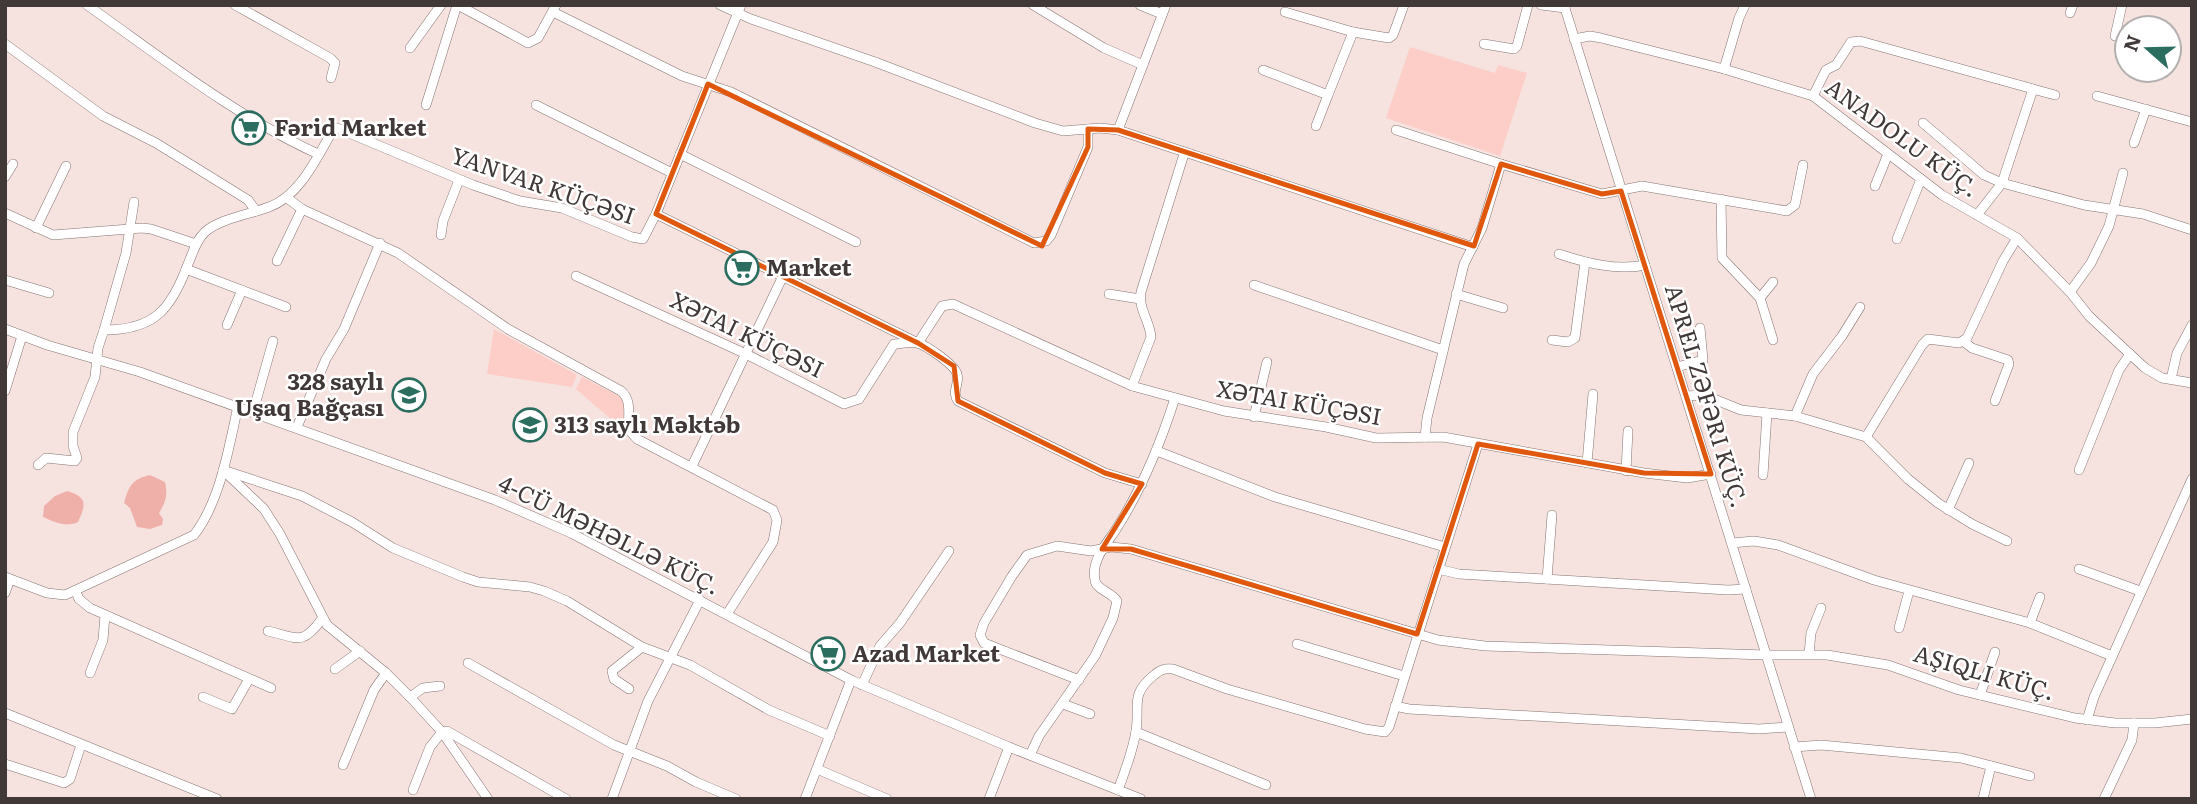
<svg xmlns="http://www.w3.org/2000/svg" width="2197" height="804" font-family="Literata,serif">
  <rect width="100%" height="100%" fill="#f6e3e0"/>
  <!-- green -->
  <g fill="#fdcdc7">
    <path d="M1410 47 1495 73 1498 65 1527 73 1500 156 1386 118Z"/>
    <path d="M494 329 577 375 572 387 487 374Z"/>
    <path d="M582 377 623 398 624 427 619 426 576 389Z"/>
  </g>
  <!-- water -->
  <g fill="#efb0a9">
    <path d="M150 475 165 482C168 495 166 502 159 513L163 519 162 525 150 529 137 527 130 508 124 503C129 486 132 479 150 475Z"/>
    <path d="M67 491C88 497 86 505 78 522 65 528 55 522 43 517L44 506 55 496Z"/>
  </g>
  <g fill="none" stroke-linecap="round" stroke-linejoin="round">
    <defs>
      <g id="minor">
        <path d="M87 5C162 58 235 116 318 154"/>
        <path d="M235 5 330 58 335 63 331 78"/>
        <path d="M458 5 528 43 538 38 556 5"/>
        <path d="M720 5 751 19 875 62 1035 123 1063 131 1100 128 1118 130 1473 247"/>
        <path d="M1033 5 1104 48 1143 65"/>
        <path d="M1140 5 1162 14"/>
        <path d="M1541 5 1565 8"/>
        <path d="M1564 5 1811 799"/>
        <path d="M553 12 682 76 731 92 1034 243 1046 241 1051 235 1088 147V129"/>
        <path d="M1285 12 1353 32 1389 38 1393 35 1404 5"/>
        <path d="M2070 13 2073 5"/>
        <path d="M2115 36 2122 5"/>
        <path d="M1574 39 1590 36 1601 38 1724 69 1813 96 1942 195 2017 238 2070 292 2089 316 2145 368 2162 378 2192 383"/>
        <path d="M5 44 103 116 156 143 248 200 256 211"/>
        <path d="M1484 44 1514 49 1517 46 1528 5"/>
        <path d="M410 48 441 5"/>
        <path d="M1724 69 1739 18 1745 5"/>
        <path d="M1263 70 1328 95 1353 32"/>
        <path d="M2033 89 2055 95"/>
        <path d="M1813 96 1826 70 1836 65 1851 42 1860 41 2033 89 2002 183 1977 215"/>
        <path d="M2097 96 2192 122"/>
        <path d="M426 105 457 5"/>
        <path d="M536 105 672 173"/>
        <path d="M1923 123 1984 175 2002 183 2084 205 2143 214 2192 230"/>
        <path d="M1316 126 1328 95"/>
        <path d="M1118 130 1166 5"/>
        <path d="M1396 130 1501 164"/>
        <path d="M2134 143 2146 109"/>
        <path d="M680 154 856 242"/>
        <path d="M5 177 13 164"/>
        <path d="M1875 186 1888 154"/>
        <path d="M287 198 302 209 398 253 508 329 621 391C633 401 627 417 629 430L637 439 773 510 777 520 773 542 727 614"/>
        <path d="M1721 199 1722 258 1760 298 1773 340"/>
        <path d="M5 213 53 235 142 228 151 229 196 244"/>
        <path d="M656 214 918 343 942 306 953 304 1132 386 1224 411 1326 427 1376 438 1443 437 1644 473 1687 478 1711 474"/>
        <path d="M36 228 66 166"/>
        <path d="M441 235 443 221 459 180"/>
        <path d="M1897 239 1921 179"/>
        <path d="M1559 254C1586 263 1617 271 1645 265"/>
        <path d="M277 261 302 209"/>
        <path d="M186 269 286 307"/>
        <path d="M576 276 746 354 844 404 859 399 894 344C901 344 910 341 917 343 926 345 955 365 957 374 960 384 951 391 958 401L1105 473 1142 484"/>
        <path d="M5 280 49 293"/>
        <path d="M1254 285 1443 350"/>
        <path d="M2070 292 2091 263 2109 226 2123 173"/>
        <path d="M1109 294 1140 299"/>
        <path d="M1456 294 1503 308"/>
        <path d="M1760 298 1773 282"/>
        <path d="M227 325 242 290"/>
        <path d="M5 329 47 345 140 372 495 500 571 533 851 680 1009 747 1141 799"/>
        <path d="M104 330 126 253 134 202"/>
        <path d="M1552 340 1568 342 1575 338 1585 262"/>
        <path d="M1963 341 1972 348 2008 360 2009 364 1995 401"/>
        <path d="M1677 367 1703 360 1700 328"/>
        <path d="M2171 379 2177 353 2192 325"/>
        <path d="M1132 386 1151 337C1150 321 1138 309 1141 292L1184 154"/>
        <path d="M5 391 22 336"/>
        <path d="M1686 396 1704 395 1741 410 1795 416 1866 437 1908 479 1938 503 1972 524 2007 541"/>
        <path d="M253 412 273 341"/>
        <path d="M1795 416 1813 374 1842 336 1860 307"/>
        <path d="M1254 417 1267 362"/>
        <path d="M297 427 326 359 344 329 380 243"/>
        <path d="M1425 437 1427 418 1464 264 1482 228 1501 164 1602 194 1642 186 1787 211 1795 205 1803 165"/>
        <path d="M1866 437 1922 345 1928 339 1959 343 1967 338 2003 261 2017 238"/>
        <path d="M1157 451 1275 497 1445 547"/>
        <path d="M1587 463 1593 394"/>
        <path d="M38 465 46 458 75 461 77 458 73 446V432L95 377 98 348 104 330C154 330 171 310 188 264 193 253 196 240 205 232 219 219 251 214 269 207 300 196 317 157 333 130L337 128 473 185 520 201 562 208 632 237 643 239 656 214 741 5"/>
        <path d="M692 466 783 276"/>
        <path d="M223 470 302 496 352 522 393 548 463 577 478 582 530 587 544 591 567 601 642 647 690 665 769 710 830 736"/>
        <path d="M2079 470 2119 370 2130 354"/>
        <path d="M1626 471 1628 431"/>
        <path d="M225 472 264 509 280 534 327 625 386 673 410 697 442 732 488 799"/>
        <path d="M1763 475 1767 413"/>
        <path d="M1948 510 1969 463"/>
        <path d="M1732 543 1754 541 1778 545 1874 580 2030 623 2112 656"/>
        <path d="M1438 569 1459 574 1728 590 1746 589"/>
        <path d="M2079 569 2140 591"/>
        <path d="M5 577 47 593 65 595 194 535C220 502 229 447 238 406"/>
        <path d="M1547 579 1552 515"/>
        <path d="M76 592 79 599 90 608 271 688"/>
        <path d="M5 593 10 579"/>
        <path d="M2030 623 2040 597"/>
        <path d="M1899 628 1909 591"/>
        <path d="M268 631C298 638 302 646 322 619"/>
        <path d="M1297 644 1404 676"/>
        <path d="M1809 654 1811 633 1821 608"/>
        <path d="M468 663 614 745 667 766 696 782 736 799"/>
        <path d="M335 669 360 651"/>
        <path d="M90 673 103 640 105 615"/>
        <path d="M1079 680 984 643 980 635 984 623 1012 576 1027 555 1057 546 1091 551 1111 547 1131 549 1438 640 1485 646 1766 655H1827L1888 665 1959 690 2075 718 2115 723H2155L2192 719"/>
        <path d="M862 685 880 646 900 623 949 551"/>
        <path d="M629 689 614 679 612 671 642 647"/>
        <path d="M1980 695 1995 652"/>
        <path d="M203 697 232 709 249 679"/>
        <path d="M410 697 423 688 440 686"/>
        <path d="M1063 704 1090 714"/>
        <path d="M1395 706 1409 709 1759 729 1788 727"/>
        <path d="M5 713 217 799"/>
        <path d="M2087 720 2094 697 2192 479"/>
        <path d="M1136 732 1266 785"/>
        <path d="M1794 747 1821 745 1961 758 2030 776"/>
        <path d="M1030 755 1039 736 1095 656 1113 618 1117 601C1112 592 1096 590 1095 580 1091 561 1105 546 1115 531 1142 489 1160 445 1175 398"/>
        <path d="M5 764 64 783 70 779 81 745"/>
        <path d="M343 765 374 690 386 673"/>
        <path d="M817 769 887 799"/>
        <path d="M413 790 430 747 442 732 447 731 566 799"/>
        <path d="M1118 790C1125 771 1133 751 1136 731 1140 705 1130 695 1153 676 1160 670 1164 668 1173 669L1227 689 1365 729 1385 732 1389 727 1478 444"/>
        <path d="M612 799 648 701 700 600"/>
        <path d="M805 799 851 680"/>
        <path d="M989 799 1009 747"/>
        <path d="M1983 799 1991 766"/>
        <path d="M2104 799 2132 740 2134 723"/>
      </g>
    </defs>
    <!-- minor casing -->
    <use href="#minor" stroke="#857471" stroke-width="10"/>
    <!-- minor -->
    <use href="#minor" stroke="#fff" stroke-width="9"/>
  </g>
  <!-- marked area -->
  <path fill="none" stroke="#e0570e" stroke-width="5" stroke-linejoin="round" d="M708 84 1042 246 1088 147V129L1118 130 1474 246 1501 164 1602 194 1621 191 1711 474 1644 473 1478 444 1417 634 1131 549H1102L1142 484 1105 473 958 401 954 366 918 343 656 214Z"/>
  <!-- icons -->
  <defs>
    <symbol id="supermarket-ring" viewBox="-11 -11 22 22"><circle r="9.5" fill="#fff" stroke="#2b6e60" stroke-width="1.5"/><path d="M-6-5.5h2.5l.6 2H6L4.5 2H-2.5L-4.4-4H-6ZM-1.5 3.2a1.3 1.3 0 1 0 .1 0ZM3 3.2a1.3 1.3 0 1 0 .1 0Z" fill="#2b6e60"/></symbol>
    <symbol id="school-ring" viewBox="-11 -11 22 22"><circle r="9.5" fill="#fff" stroke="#2b6e60" stroke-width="1.5"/><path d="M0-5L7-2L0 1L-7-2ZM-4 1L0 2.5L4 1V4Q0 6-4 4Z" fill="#2b6e60"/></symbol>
  </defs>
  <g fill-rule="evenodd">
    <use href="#supermarket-ring" x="230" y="109" width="38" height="38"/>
    <use href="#supermarket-ring" x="723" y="249" width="38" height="38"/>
    <use href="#school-ring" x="390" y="376" width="38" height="38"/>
    <use href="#school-ring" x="511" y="406" width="38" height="38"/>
    <use href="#supermarket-ring" x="809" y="635" width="38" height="38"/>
  </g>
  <g text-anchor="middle" stroke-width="5" stroke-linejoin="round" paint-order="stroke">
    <!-- poi labels -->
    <g font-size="23" font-weight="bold" fill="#403938" stroke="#fff" text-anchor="start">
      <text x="274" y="136">Fərid Market</text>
      <text x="766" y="276">Market</text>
      <text x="384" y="390" text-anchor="end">328 saylı<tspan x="384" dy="26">Uşaq Bağçası</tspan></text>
      <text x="554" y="433">313 saylı Məktəb</text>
      <text x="852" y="662">Azad Market</text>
    </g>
    <!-- street labels -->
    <g font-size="23" fill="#403938" stroke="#fff">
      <text transform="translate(1902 138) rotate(36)" y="8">ANADOLU KÜÇ.</text>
      <text transform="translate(543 186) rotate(19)" y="8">YANVAR KÜÇƏSI</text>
      <text transform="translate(747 335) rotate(26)" y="8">XƏTAI KÜÇƏSI</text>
      <text transform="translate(1706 396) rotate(73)" y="8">APREL ZƏFƏRI KÜÇ.</text>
      <text transform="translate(1299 403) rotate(10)" y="8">XƏTAI KÜÇƏSI</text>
      <text transform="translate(609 535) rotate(26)" y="8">4-CÜ MƏHƏLLƏ KÜÇ.</text>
      <text transform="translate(1984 673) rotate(16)" y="8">AŞIQLI KÜÇ.</text>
    </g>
  </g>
  <!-- border -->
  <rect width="2197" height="804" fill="none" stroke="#403938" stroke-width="14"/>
  <!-- north arrow -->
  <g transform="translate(2148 49) rotate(290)"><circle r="33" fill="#ffffff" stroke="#b3b0af" stroke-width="2"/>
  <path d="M0-5L12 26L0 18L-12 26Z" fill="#2b6e60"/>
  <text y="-10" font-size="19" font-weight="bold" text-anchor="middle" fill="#403938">N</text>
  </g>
</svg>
